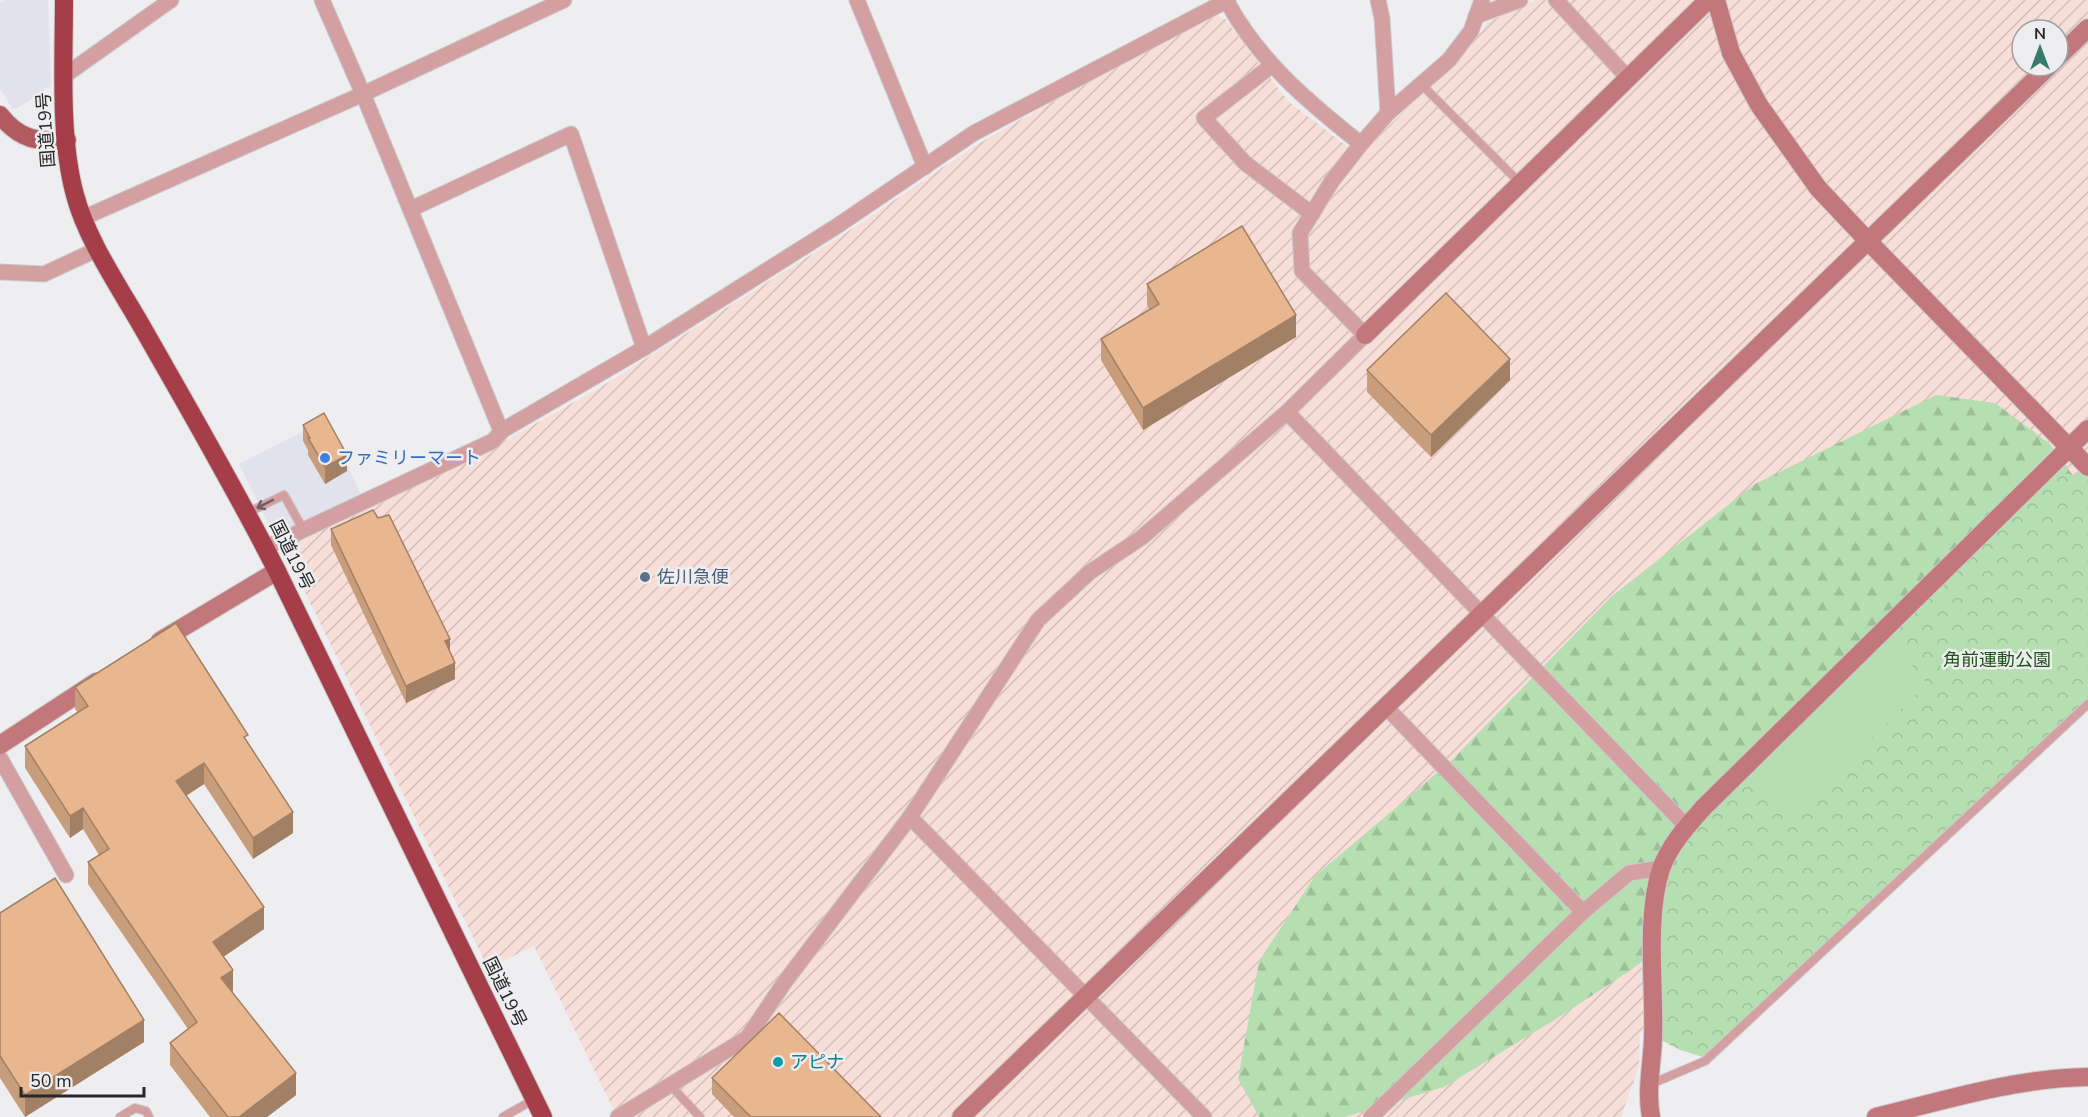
<svg xmlns="http://www.w3.org/2000/svg" width="2088" height="1117" font-family="'Nunito Sans','Noto Sans JP',sans-serif">
  <defs>
    <pattern id="industrial-furrows" width="10" height="10" patternUnits="userSpaceOnUse" patternTransform="scale(1.5)"><rect width="10" height="10" fill="#f8ded8"/><path d="M-1 1l2-2M0 10L10 0M9 11l2-2" fill="none" stroke="#d5beb9"/></pattern>
    <pattern id="forest-firs" width="22" height="20" patternUnits="userSpaceOnUse" patternTransform="scale(1.5)"><rect width="22" height="20" fill="#b6dfb1"/><path d="M5 1l3.5 6h-7zM16 11l3.5 6h-7z" fill="#9cbf98"/></pattern>
    <pattern id="park-crowns" width="20" height="18" patternUnits="userSpaceOnUse" patternTransform="scale(1.5)"><rect width="20" height="18" fill="#b6dfb1"/><path d="M2 6a3 3 0 1 1 6 0M12 15a3 3 0 1 1 6 0" fill="none" stroke="#9cbf98"/></pattern>
  </defs>
  <rect width="100%" height="100%" fill="#eeeef1"/>
  <!-- built -->
  <g fill="#e1e2ec">
    <path d="M5 0H48L51 86 16 109 12 108 0 89V3Z"/>
    <path d="M326 420 361 495 283 535H274L239 464Z"/>
  </g>
  <!-- industrial -->
  <path fill="url(#industrial-furrows)" fill-rule="evenodd" d="M1535 0H1693L1695 26 1721 0H2088V699L1703 1057 1640 1032 1639 1067 1621 1117H617L534 946 488 968 285 551 290 544 493 447 599 388 847 232 973 147 1065 94 1216 16 1225 19 1288 101 1361 157 1382 132 1448 71 1477 37 1486 23ZM2022 30H2058V66H2022Z"/>
  <!-- forest -->
  <path fill="url(#forest-firs)" d="M1936 395 1995 403 2050 444 2074 477 1780 854 1631 970 1553 1021 1444 1087 1345 1117H1259L1238 1079 1259 961 1315 876 1451 761 1612 596 1755 484Z"/>
  <!-- park -->
  <path fill="url(#park-crowns)" d="M2088 464V699L1703 1057 1680 1050 1661 1040V966L1663 903 1669 880 1687 840 1748 777 2056 474H2070L2074 477Z"/>
  <!-- garden -->
  <path fill="#b6dfb1" d="M1890 639 1927 684 1788 817 1748 777Z"/>
  <g fill="none" stroke-linecap="round" stroke-linejoin="round">
    <defs>
      <g id="lane">
        <path d="M1421 84 1520 183"/>
        <path d="M247 513 284 495 304 531"/>
        <path d="M1651 1084 1705 1061 2088 704"/>
        <path d="M670 1085 700 1117"/>
        <path d="M120 1117 135 1108 146 1111 149 1117"/>
        <path d="M503 1117 533 1100"/>
      </g>
      <g id="street">
        <path d="M322 0 363 94 501 431"/>
        <path d="M857 0 925 167"/>
        <path d="M1226 0C1259 61 1307 101 1361 144"/>
        <path d="M1378 0 1382 18 1388 113"/>
        <path d="M1556 0 1628 78"/>
        <path d="M1476 16 1520 0"/>
        <path d="M1271 66 1204 118 1245 163 1312 214"/>
        <path d="M64 76 171 0"/>
        <path d="M411 209 571 134 644 348"/>
        <path d="M83 218 363 94 564 0"/>
        <path d="M0 272 44 274 98 249"/>
        <path d="M1287 412 1687 827"/>
        <path d="M265 548 493 441 503 430 644 348 837 226 974 133 1228 0"/>
        <path d="M1386 707 1583 912"/>
        <path d="M0 758 66 875"/>
        <path d="M910 817 1204 1117"/>
        <path d="M618 1117 747 1038 784 983 910 817 1038 620 1090 572 1141 538 1287 412 1365 335 1302 271 1300 233 1332 181 1361 144 1388 113 1449 60 1471 31 1482 0"/>
        <path d="M1371 1117 1583 912 1629 873 1662 868"/>
      </g>
      <g id="secondary">
        <path d="M1716 0 1731 53 1759 105 1818 188 1868 241 2088 467"/>
        <path d="M2058 57 2088 28"/>
        <path d="M1365 335 1708 0"/>
        <path d="M160 641 277 571"/>
        <path d="M0 745 96 682"/>
        <path d="M961 1117 2049 66"/>
        <path d="M1651 1117C1646 1092 1652 1064 1653 1039 1655 987 1645 918 1661 869 1669 846 1687 826 1703 808L2088 429"/>
        <path d="M1876 1117C1946 1100 2016 1078 2088 1077"/>
      </g>
      <path id="primary" d="M0 115C20 140 37 142 67 140"/>
      <path id="highway" d="M64 0C64 60 59 137 75 195 87 241 122 291 145 332 190 411 236 490 277 571L543 1117"/>
    </defs>
    <!-- lane casing -->
    <use href="#lane" stroke="#cacacd" stroke-width="10"/>
    <!-- street casing -->
    <use href="#street" stroke="#cacacd" stroke-width="17"/>
    <!-- secondary casing -->
    <use href="#secondary" stroke="#cacacd" stroke-width="20"/>
    <!-- primary casing -->
    <use href="#primary" stroke="#cacacd" stroke-width="20"/>
    <!-- highway casing -->
    <use href="#highway" stroke="#cacacd" stroke-width="20"/>
    <!-- lane -->
    <use href="#lane" stroke="#d39fa1" stroke-width="8"/>
    <!-- street -->
    <use href="#street" stroke="#d39fa1" stroke-width="15"/>
    <!-- secondary -->
    <use href="#secondary" stroke="#c2787b" stroke-width="18"/>
    <!-- primary -->
    <use href="#primary" stroke="#b35a60" stroke-width="18"/>
    <!-- highway -->
    <use href="#highway" stroke="#a63e4a" stroke-width="18"/>
  </g>
  <!-- wall -->
  <g fill="#c89d7c">
    <path d="M1147 284 1296 337 1143 430 1101 360V339L1149 309 1147 305Z"/>
    <path d="M1367 370 1510 380 1431 457 1367 392Z"/>
    <path d="M303 425 347 471 325 484 308 455V450L303 441Z"/>
    <path d="M331 529 450 652 455 679 406 703 331 545Z"/>
    <path d="M75 687 248 742 293 833 253 859 204 784 186 796 264 929 223 957 232 992 296 1095 267 1117H210L170 1065V1043L188 1029 88 884V862L99 855 83 829 70 838 25 768V746L78 713 75 709Z"/>
    <path d="M0 913 144 1042 25 1117 0 1078Z"/>
    <path d="M712 1078 881 1117H734L712 1094Z"/>
  </g>
  <!-- shaded-wall -->
  <g fill="#a28065">
    <path d="M1296 315V337L1143 430V408Z"/>
    <path d="M1510 359V380L1431 457V435Z"/>
    <path d="M347 455V471L325 484V467Z"/>
    <path d="M450 639V656L445 641Z"/>
    <path d="M455 663V679L406 703V686Z"/>
    <path d="M204 763V784L176 802V781Z"/>
    <path d="M83 808V829L70 838V816Z"/>
    <path d="M293 812V833L253 859V838Z"/>
    <path d="M264 907V929L213 964V942Z"/>
    <path d="M233 970V992L221 978Z"/>
    <path d="M144 1020V1042L25 1117V1095Z"/>
    <path d="M296 1073V1095L267 1117H239Z"/>
  </g>
  <!-- building -->
  <g fill="#e8b790" stroke="#a28065" stroke-width="1.5">
    <path d="M1242 226 1296 315 1143 408 1101 339 1159 304 1147 284Z"/>
    <path d="M1446 293 1510 359 1431 435 1367 370Z"/>
    <path d="M324 413 347 455 325 467 308 438H310L303 425Z"/>
    <path d="M373 510 378 518 389 515 450 639 445 641 455 663 406 686 331 529Z"/>
    <path d="M176 623 248 735 244 737 293 812 253 838 204 763 176 781 264 907 213 942 233 970 221 978 296 1073 239 1117H228L170 1043 197 1022 88 862 109 849 83 808 70 816 25 746 88 706 75 687Z"/>
    <path d="M55 878 144 1020 25 1095 0 1056V913Z"/>
    <path d="M779 1013 881 1117H751L712 1078Z"/>
  </g>
  <!-- one-way arrows -->
  <defs><path id="oneway-shaft" d="M-6 0H5M1.5-3L5.5 0L1.5 3" fill="none" stroke-width="1.6" stroke-linecap="round" stroke-linejoin="round" transform="scale(1.5)"/></defs>
  <use stroke="#745d5e" href="#oneway-shaft" transform="translate(265 504) rotate(153)"/>
  <!-- markers -->
  <circle fill="#3f7fe0" stroke="#eeeef1" stroke-width="2" cx="325" cy="458" r="6"/>
  <circle fill="#5c6f8a" stroke="#eeeef1" stroke-width="2" cx="645" cy="577" r="6"/>
  <circle fill="#0f9aa8" stroke="#eeeef1" stroke-width="2" cx="778" cy="1062" r="6"/>
  <g text-anchor="middle" stroke-width="5" stroke-linejoin="round" paint-order="stroke">
    <!-- street labels -->
    <g font-size="18" fill="#272728" stroke="#eeeef1">
      <text transform="translate(46 130) rotate(-94)" y="6">国道19号</text>
      <text transform="translate(292 555) rotate(63)" y="6">国道19号</text>
      <text transform="translate(505 992) rotate(64)" y="6">国道19号</text>
    </g>
    <!-- shop labels -->
    <g font-size="18" fill="#366cbe" stroke="#eeeef1" text-anchor="start">
      <text x="337" y="464">ファミリーマート</text>
    </g>
    <!-- service labels -->
    <g font-size="18" fill="#4e5e75" stroke="#eeeef1" text-anchor="start">
      <text x="657" y="583">佐川急便</text>
    </g>
    <!-- park labels -->
    <g font-size="18" fill="#1d5317" stroke="#eeeef1">
      <text x="1997" y="666">角前運動公園</text>
    </g>
    <!-- culture labels -->
    <g font-size="18" fill="#0d838f" stroke="#eeeef1" text-anchor="start">
      <text x="790" y="1068">アピナ</text>
    </g>
  </g>
  <!-- north arrow -->
  <g transform="translate(2040 48)"><circle r="28" fill="#eeeef1" stroke="#9e9ea1" stroke-width="1.5"/>
  <path d="M0-4.5L10 22L0 15L-10 22Z" fill="#387a6b"/>
  <text y="-9" font-size="16" font-weight="bold" text-anchor="middle" fill="#272728">N</text>
  </g>
  <!-- scale -->
  <path d="M21 1087v9h123v-9" fill="none" stroke="#272728" stroke-width="3"/>
  <text x="30" y="1087" font-size="18" fill="#272728" stroke="#eeeef1" stroke-width="4.5" paint-order="stroke">50 m</text>
</svg>
